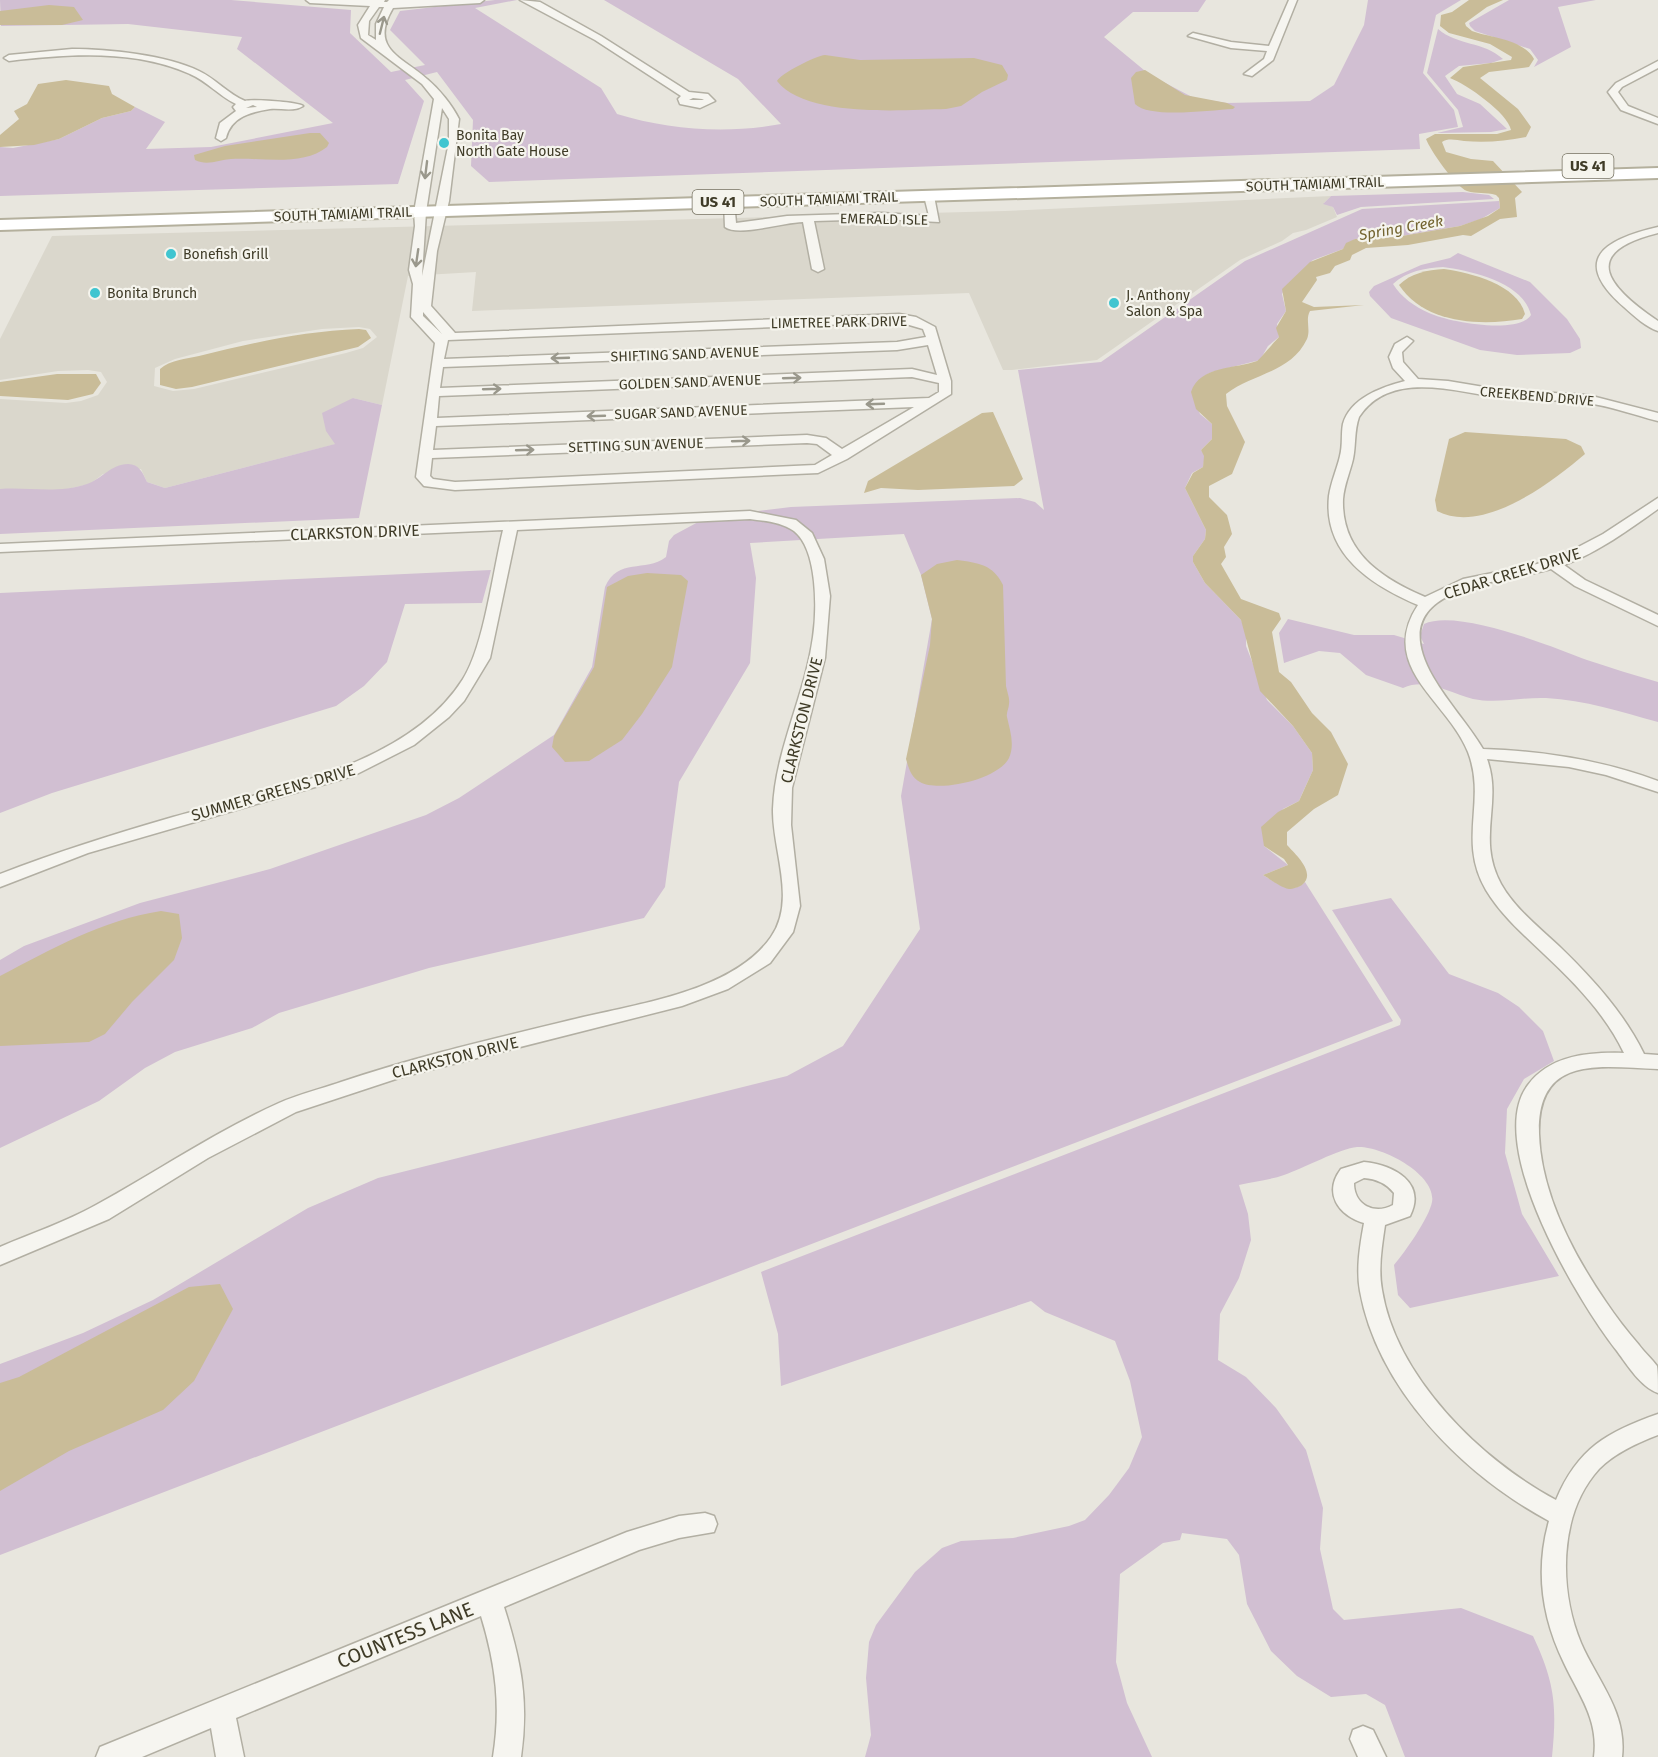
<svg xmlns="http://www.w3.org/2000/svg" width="1658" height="1757" font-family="'Fira Sans',sans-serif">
  <rect width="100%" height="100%" fill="#e8e6de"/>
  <!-- built -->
  <path fill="#dad7cc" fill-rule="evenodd" d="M1331 196 1324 203 1333 207 1337 217 1306 230 1293 233 1282 241 1240 260 1097 360 1012 370H1003L969 293 472 311 476 272 408 276 382 405 353 398 332 438 336 444 165 488 147 482 141 469 103 474 90 484 54 492 0 489V399L66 403 81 401 98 395 107 382 101 372 88 370 58 371 0 380V339L52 236 1005 211ZM359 327 370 329 377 337 363 348 346 353 194 389 173 391 154 386 155 368 175 359 243 341 322 329Z"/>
  <!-- green -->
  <g fill="#d1bfd2" fill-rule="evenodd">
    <path d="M0 0H231L351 10 350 33 391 72 425 65 390 30 400 11 495 0H517L475 8 601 88 617 114C669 130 727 134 781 124L738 79 604 0H1206L1198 12H1133L1104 37 1150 75 1194 98 1227 103 1310 101 1334 85 1364 25 1368 0H1461L1436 15 1423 73 1454 110 1458 127 1419 134 1420 149 489 182 471 166 473 120 437 72 405 80 424 101 398 184 0 196V147L13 148 59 139 102 118 131 111 135 107 165 122 146 149 211 147 333 123 237 49 242 37 128 24 1 26Z"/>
    <path d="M1509 0H1596L1558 7 1571 47 1534 67 1538 60 1530 49 1475 31 1470 26 1469 23Z"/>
    <path d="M1438 29C1458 46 1483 41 1503 59L1491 63 1459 66 1445 76 1457 94 1480 104 1507 129 1491 132 1437 133 1463 127 1458 110 1427 73Z"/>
    <path d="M1463 192 1489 195 1494 199 1361 207 1337 215 1333 207 1323 204 1331 196Z"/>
    <path d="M1499 201 1500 208 1481 219 1460 226 1396 237 1355 239 1343 249 1313 260 1286 286 1282 294 1286 311 1277 324 1279 337 1268 346 1260 360 1212 372 1206 375 1195 402 1200 414 1212 424V439L1201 450 1205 456 1203 467 1192 473 1185 488 1206 530 1205 539 1193 556V562L1205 583 1241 620 1246 630V646L1267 700 1293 726 1312 753 1313 770 1302 794 1299 801 1283 809 1264 846 1288 865 1263 875C1277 883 1292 895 1305 882L1393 1021 0 1555V1364L83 1333 153 1300 308 1208 378 1178 787 1076 843 1046 920 929 901 796 932 619 921 575 904 534 750 543 756 578 750 663 679 782 665 887 644 918 429 968 279 1013 252 1028 175 1052 145 1068 99 1101 0 1148V960L24 946 140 903 270 869 426 815 459 798 554 735 592 667 605 587C618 557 645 573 666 557L669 541 674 535 700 521 750 512 791 507 1020 498 1035 502 1044 510 1018 370 1101 362 1245 261 1362 209Z"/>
    <path d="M1458 253 1530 282 1567 319 1580 339 1581 348 1570 353 1517 355 1480 350 1391 318 1370 296 1369 292 1374 286 1421 265 1450 258ZM1443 267C1472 271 1523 282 1531 315 1518 335 1448 322 1429 313 1415 307 1401 297 1393 284 1407 271 1425 268 1443 267Z"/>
    <path d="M353 398 382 405 359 518 0 534V489C30 487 57 494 87 484 102 479 111 464 128 464 139 464 143 473 147 482L165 488 335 444 326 431 322 413Z"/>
    <path d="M491 570 482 603 405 604 387 662 364 686 336 706 52 793 0 813V593Z"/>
    <path d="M1288 619 1354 635H1394L1424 644 1420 636 1424 624C1457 608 1553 647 1587 660 1611 668 1634 675 1658 682V722C1621 712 1585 700 1546 698 1522 697 1497 704 1473 699 1449 693 1427 677 1403 688L1366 675 1340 653 1319 651 1284 663 1279 633Z"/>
    <path d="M1391 898 1449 974 1498 993 1519 1007 1543 1031 1554 1061 1524 1079 1507 1109 1505 1153 1522 1214 1559 1276 1410 1308 1398 1295 1394 1265C1405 1252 1429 1218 1432 1202 1437 1174 1380 1145 1357 1147 1341 1148 1302 1169 1284 1175 1270 1180 1254 1181 1239 1185L1248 1214 1251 1240 1239 1278 1220 1314 1218 1360 1246 1377 1276 1408 1306 1450 1323 1508 1320 1549 1333 1609 1344 1620 1461 1608 1533 1636C1555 1683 1557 1706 1552 1757H1405L1385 1705 1366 1694 1331 1697 1297 1676 1271 1651 1247 1604 1239 1555 1227 1539 1182 1533 1180 1540 1163 1543 1120 1574 1116 1662 1127 1703 1152 1757H865L871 1735 866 1678 869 1642 876 1625 915 1572 942 1548 961 1541 1013 1538 1069 1526 1085 1520 1109 1495 1129 1468 1142 1437 1130 1381 1115 1341 1045 1312 1031 1301 781 1386 778 1334 761 1272 1400 1025 1401 1020 1332 910Z"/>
  </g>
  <!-- water -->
  <g fill="#c9bc98">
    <path d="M1469 0H1503L1487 7 1465 23 1466 26 1472 31C1491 38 1523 39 1534 59L1529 67 1489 72 1480 78 1518 109 1531 127 1526 137C1505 141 1486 143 1464 141 1456 140 1448 138 1442 142L1446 152 1471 159 1493 161 1522 192 1515 198 1517 217 1500 219 1471 236 1463 235 1408 245 1366 248 1352 255 1350 260 1335 266 1330 273 1316 277 1317 280 1302 302 1314 307 1364 305 1310 311C1305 320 1311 329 1307 339 1291 373 1253 373 1226 394L1227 406 1245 442 1232 474 1209 486V497L1227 515 1232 534 1224 547 1226 557 1221 564 1241 599 1279 613 1281 619 1272 632 1279 672 1291 682 1312 713 1331 732 1348 764 1338 795 1314 809 1287 832V845C1295 854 1317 873 1302 885 1299 887 1293 889 1289 889 1280 887 1270 879 1263 875L1288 865 1284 859 1264 846 1261 827 1278 812 1299 801 1313 770 1312 753 1293 726 1260 691 1241 620 1205 583 1193 562V556L1205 539 1206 530 1185 488 1193 473 1203 467 1204 456 1201 450 1212 439V424L1196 409 1191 392C1200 365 1236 369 1257 361 1259 360 1275 341 1279 337L1276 328 1286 311 1282 289 1310 262 1343 249 1346 243 1355 239 1396 237 1460 226 1488 216 1500 208 1499 198 1496 195C1486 192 1476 194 1467 191 1456 187 1430 150 1426 139L1435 134H1497L1511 130C1508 113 1466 84 1450 78L1463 67 1511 60 1512 57 1490 44 1449 33 1440 26 1441 15 1452 12Z"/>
    <path d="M49 5 74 7 83 20 62 25H0V11Z"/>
    <path d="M825 55 860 60 974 58 1002 65 1008 75 1007 80 982 92 961 106 946 109C902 110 806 118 777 81 781 73 816 56 825 55Z"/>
    <path d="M1145 70 1185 95 1227 103 1235 107 1233 109C1210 110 1150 119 1135 104L1131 78 1136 72Z"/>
    <path d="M66 80 109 86 112 94 135 107 131 111 102 118 59 139 34 145 0 147V135L19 119 14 111 27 104 38 84Z"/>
    <path d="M310 133H320L329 143 327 147C302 167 261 157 231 159 219 160 207 166 195 160L194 155 225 146Z"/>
    <path d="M1444 269C1471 273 1517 284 1525 314L1522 319C1480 326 1425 324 1399 285 1411 273 1427 270 1444 269Z"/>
    <path d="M359 329 366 330 371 338 358 347 192 387 176 389 160 385V369C170 360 186 359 199 356 252 343 304 331 359 329Z"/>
    <path d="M57 374H96L101 383 93 394 68 400 0 396V382Z"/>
    <path d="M993 412 1023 479 1014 486 918 490 881 488 864 493 868 481 982 413Z"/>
    <path d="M1465 432 1566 439 1581 446 1585 454C1551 483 1483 535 1437 511L1435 500 1449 439Z"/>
    <path d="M957 560C978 563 993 564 1003 585L1006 686C1007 692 1010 698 1009 704 1009 708 1006 713 1007 717 1010 731 1015 744 1009 758 999 779 939 793 920 782 911 777 909 769 906 759L930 645 932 619 921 575 937 564Z"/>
    <path d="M647 573 681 575 688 581 672 667 642 714 622 740 589 761 565 762 552 747 554 736 594 667 607 587 628 576Z"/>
    <path d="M161 911 179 914 182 938 174 960 132 1002 105 1034 89 1042 0 1046V976C52 949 102 920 161 911Z"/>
    <path d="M220 1284 233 1309 194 1381 163 1410 69 1451 0 1491V1383L19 1377 189 1287Z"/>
  </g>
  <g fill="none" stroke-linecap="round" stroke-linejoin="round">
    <defs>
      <g id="minor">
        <path d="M306 0H385L384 2H387L389 0H484L480 3 393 8C369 49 401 56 427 79 439 89 452 105 459 119L449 201 437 251 431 306 455 333 899 314 916 317 935 327 951 381V394L847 459 818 473 455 490 424 486 416 477 435 343 411 317 413 284 409 270 415 226 414 212 434 99 422 84 361 38 358 25 370 6 310 3ZM379 7H384L376 24V40L368 35 369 21ZM442 108 449 119V142L422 276 426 212ZM423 312 442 334 423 316ZM899 322 923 329 926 337 897 342 444 359 448 340ZM928 345 937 375 912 369 440 388 443 367 897 350ZM912 377 939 383V392L929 398 437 418 439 396ZM914 407 842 449 826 438 807 435 433 450 436 426ZM807 443 817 444 832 455 815 465 455 482 433 479 430 476 432 458Z"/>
        <path d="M520 0 540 2 601 36 689 92 708 94 715 101 700 108 680 104 678 99 681 96 595 40ZM693 98 702 99 704 100H689Z"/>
        <path d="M1289 0H1297L1273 60 1252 76 1244 74 1264 59 1267 51 1231 48 1188 36 1193 33 1231 42 1269 46Z"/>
        <path d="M72 49C108 49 166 55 199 71 216 79 228 94 245 101 252 99 298 102 303 106 294 112 281 108 270 109 251 112 231 117 226 138L221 141 216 138 220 123 236 111 233 107 236 104C219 96 207 81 190 74 134 49 68 54 9 61L4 58 9 55ZM253 105 257 107 246 108Z"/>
        <path d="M1658 61V68L1622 87 1618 92 1628 106 1658 118V124L1621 110 1608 92 1616 83Z"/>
        <path d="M929 193 934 196 939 222 882 219 814 221 824 269 818 272 812 269 803 222C785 222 738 237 725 227L724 202 729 199 734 202 736 223 787 216 882 213 929 216 924 196Z"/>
        <path d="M1658 227V233C1578 253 1608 287 1658 321V331C1646 327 1634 316 1624 307 1569 259 1606 239 1658 227Z"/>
        <path d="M1407 337 1413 341 1402 352 1403 362 1418 379 1448 381 1502 390 1588 395 1658 413V421C1634 415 1611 406 1587 403 1560 399 1532 401 1504 398 1458 393 1391 368 1359 417 1354 431 1356 445 1353 459 1350 472 1344 485 1343 499 1341 552 1381 578 1425 597L1463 579 1537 564 1563 555 1603 534 1658 498V509C1628 530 1599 552 1564 565L1585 580 1658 615V626L1575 586 1551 569C1493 585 1381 586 1433 677 1448 703 1468 724 1483 749 1544 751 1601 760 1658 781V792L1606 775 1569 767 1487 759C1503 803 1476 838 1501 884 1515 909 1540 928 1560 947 1593 979 1624 1013 1644 1054L1658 1055V1069C1600 1067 1537 1054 1539 1134 1541 1193 1573 1254 1606 1302 1616 1317 1627 1331 1639 1345 1644 1352 1652 1359 1657 1366 1658 1372 1658 1385 1658 1393 1641 1387 1628 1366 1617 1351 1579 1303 1483 1144 1528 1085 1550 1055 1589 1052 1624 1053 1606 1015 1575 983 1544 954 1523 934 1501 915 1486 890 1457 840 1487 801 1468 752 1448 701 1377 667 1418 605 1371 585 1323 554 1329 496 1331 482 1337 469 1340 456 1343 445 1341 434 1343 424 1350 398 1382 387 1405 381L1393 368 1389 357 1395 344Z"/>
        <path d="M750 511 796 520 812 533 824 559 830 596 825 658 792 788 791 825 800 906 793 932 770 963 728 989 682 1006 402 1077 296 1112 208 1158 109 1219 0 1265V1247C32 1233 66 1222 96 1205 158 1171 215 1132 279 1103 299 1094 321 1089 341 1082 418 1056 497 1038 575 1019 635 1004 733 992 771 937 797 900 772 850 773 809 775 750 805 696 813 637 817 610 818 550 794 531 781 522 765 521 750 519L517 530 490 658 464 701 449 717 414 745 353 776 88 853 0 887V874C57 852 114 834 173 817 267 790 407 768 463 679 484 646 493 571 503 530L0 552V544Z"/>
        <path d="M1364 1162C1393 1165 1427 1182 1410 1216L1385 1225C1382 1246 1378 1268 1382 1290 1396 1377 1481 1460 1556 1500 1578 1448 1607 1432 1658 1414V1435C1637 1443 1615 1453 1599 1469 1558 1514 1559 1590 1581 1643 1598 1682 1627 1712 1622 1757H1594C1599 1720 1579 1695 1564 1663 1542 1618 1535 1570 1549 1521 1464 1475 1378 1390 1360 1291 1356 1269 1360 1245 1364 1223 1338 1215 1323 1193 1341 1169ZM1364 1178C1376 1179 1386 1183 1394 1193L1393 1205C1374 1215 1354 1205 1354 1183Z"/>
        <path d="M705 1513 714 1516 717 1524 714 1532 679 1538 639 1550 504 1607C521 1661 529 1700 521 1757H493C501 1707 496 1665 481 1616L236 1718 244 1757H216L211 1728 142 1757H96L100 1747 627 1532 679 1516Z"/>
        <path d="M1363 1726 1373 1730 1386 1757H1358L1350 1739 1353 1730Z"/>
      </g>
      <path id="primary" d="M1658 168V178L0 230V220Z"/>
    </defs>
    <!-- minor casing -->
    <use href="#minor" stroke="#b2afa3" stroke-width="3"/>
    <!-- primary casing -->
    <use href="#primary" stroke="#b4b09d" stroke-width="4"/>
    <!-- minor -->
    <use href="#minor" fill="#f6f5f0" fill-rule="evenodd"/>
    <!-- primary -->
    <use href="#primary" fill="#fff" fill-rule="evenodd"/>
  </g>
  <!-- one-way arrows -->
  <defs><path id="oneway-shaft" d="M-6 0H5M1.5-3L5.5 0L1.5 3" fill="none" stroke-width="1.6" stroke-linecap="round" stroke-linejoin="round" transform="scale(1.5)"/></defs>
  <g stroke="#9a988c">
    <use href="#oneway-shaft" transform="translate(382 25) rotate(-76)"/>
    <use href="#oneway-shaft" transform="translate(426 170) rotate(97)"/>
    <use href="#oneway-shaft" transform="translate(417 258) rotate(98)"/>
    <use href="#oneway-shaft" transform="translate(560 358) rotate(178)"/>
    <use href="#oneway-shaft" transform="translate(792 378) rotate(-2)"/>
    <use href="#oneway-shaft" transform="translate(492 389) rotate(-2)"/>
    <use href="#oneway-shaft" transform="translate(875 404) rotate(178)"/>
    <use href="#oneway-shaft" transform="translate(596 416) rotate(178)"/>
    <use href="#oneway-shaft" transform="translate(741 441) rotate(-2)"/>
    <use href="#oneway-shaft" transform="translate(525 450) rotate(-2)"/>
  </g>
  <!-- markers -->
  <g fill="#40c5d0" stroke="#f5f4ed" stroke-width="2">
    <circle cx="444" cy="143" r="6"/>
    <circle cx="171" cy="254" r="6"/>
    <circle cx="95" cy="293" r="6"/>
    <circle cx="1114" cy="303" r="6"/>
  </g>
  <g text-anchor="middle" stroke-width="4.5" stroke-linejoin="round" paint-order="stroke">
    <!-- far-poi labels -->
    <g font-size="14" fill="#3f3b27" stroke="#f5f4ed" text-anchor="start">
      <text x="456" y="140">Bonita Bay<tspan x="456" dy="16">North Gate House</tspan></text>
      <text x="183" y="259">Bonefish Grill</text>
      <text x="107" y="298">Bonita Brunch</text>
      <text x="1126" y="300">J. Anthony<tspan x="1126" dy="16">Salon &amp; Spa</tspan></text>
    </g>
    <!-- far-street labels -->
    <g font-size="14" fill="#3f3b27" stroke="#f5f4ed">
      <text transform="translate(1315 184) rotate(-2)" y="5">SOUTH TAMIAMI TRAIL</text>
      <text transform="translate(829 199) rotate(-2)" y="5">SOUTH TAMIAMI TRAIL</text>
      <text transform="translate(343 214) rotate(-2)" y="5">SOUTH TAMIAMI TRAIL</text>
      <text transform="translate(884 219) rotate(1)" y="5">EMERALD ISLE</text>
      <text transform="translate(839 322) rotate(-1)" y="5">LIMETREE PARK DRIVE</text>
      <text transform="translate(685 354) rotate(-2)" y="5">SHIFTING SAND AVENUE</text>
      <text transform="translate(690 382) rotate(-2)" y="5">GOLDEN SAND AVENUE</text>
      <text transform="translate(1537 396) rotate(5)" y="5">CREEKBEND DRIVE</text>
      <text transform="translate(681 412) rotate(-2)" y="5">SUGAR SAND AVENUE</text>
      <text transform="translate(636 445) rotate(-2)" y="5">SETTING SUN AVENUE</text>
    </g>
    <!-- shield labels -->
    <g fill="#f5f4ed" stroke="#767262" stroke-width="1.5">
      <rect x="1562.5" y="154" width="51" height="24" rx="4.5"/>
      <rect x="692.5" y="190" width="51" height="24" rx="4.5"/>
    </g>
    <g font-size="15" font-weight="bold" fill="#3f3b27">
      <text x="1588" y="171">US 41</text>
      <text x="718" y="207">US 41</text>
    </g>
    <!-- far-water labels -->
    <g font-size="15" font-style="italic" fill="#736430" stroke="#f5f4ed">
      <text transform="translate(1401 228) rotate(-10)" y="5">Spring Creek</text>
    </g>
    <!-- street labels -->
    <g font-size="16" fill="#3f3b27" stroke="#f5f4ed">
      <text transform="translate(355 532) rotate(-2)" y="6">CLARKSTON DRIVE</text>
      <text transform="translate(1512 573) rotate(-17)" y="6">CEDAR CREEK DRIVE</text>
      <text transform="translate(801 720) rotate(-76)" y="6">CLARKSTON DRIVE</text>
      <text transform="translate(273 792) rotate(-16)" y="6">SUMMER GREENS DRIVE</text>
      <text transform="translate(455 1057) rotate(-14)" y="6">CLARKSTON DRIVE</text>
    </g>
    <!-- near-street labels -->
    <g font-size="20" fill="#3f3b27" stroke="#f5f4ed">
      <text transform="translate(405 1635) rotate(-22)" y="7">COUNTESS LANE</text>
    </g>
  </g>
</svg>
